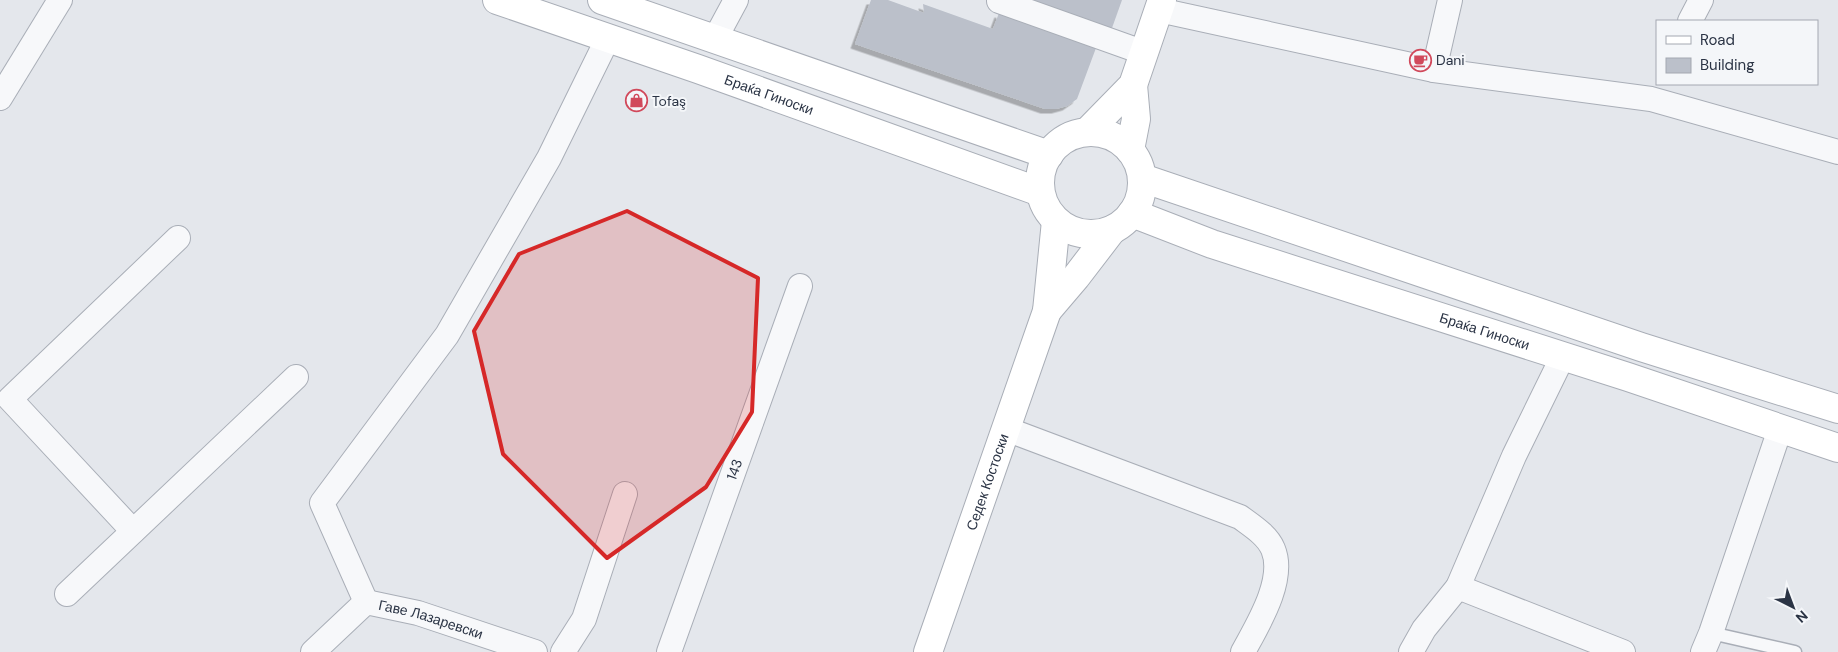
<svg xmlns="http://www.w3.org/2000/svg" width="1838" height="652" font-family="'DM Sans',sans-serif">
  <defs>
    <filter id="shadow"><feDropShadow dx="-4.5" dy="4.5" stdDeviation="0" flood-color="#0004"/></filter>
  </defs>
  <rect width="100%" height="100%" fill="#e4e7ec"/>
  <!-- building -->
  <g fill="#bbc0ca" filter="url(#shadow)">
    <path d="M871 0H888L924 13 923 4 993 29 999 13 1096 48 1077 99 1067 106 1056 109H1045L855 44Z"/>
    <path d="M1033 0H1122L1112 28Z"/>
  </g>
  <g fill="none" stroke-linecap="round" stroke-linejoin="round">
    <defs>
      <path id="lane" d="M1711 633 1795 652"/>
      <g id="street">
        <path d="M999 1 1145 53"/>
        <path d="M1159 10 1434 70 1651 99 1838 152"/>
        <path d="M1690 21 1701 0"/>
        <path d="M715 39 736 0"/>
        <path d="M1434 70 1450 0"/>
        <path d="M0 98 60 0"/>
        <path d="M1006 429 1240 517C1252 526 1267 535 1273 549 1286 580 1257 626 1243 652"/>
        <path d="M133 531 10 399 178 238"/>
        <path d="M1458 587 1623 652"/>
        <path d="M67 594 296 377"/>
        <path d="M366 602 322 503 447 335 549 158 608 38"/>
        <path id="s1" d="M313 652 366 602 418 613 535 652"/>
        <path d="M563 652 584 619 625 494"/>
        <path id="s2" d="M669 652 800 286"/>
        <path d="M1411 652 1424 629 1458 587 1514 456 1562 358"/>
        <path d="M1703 652 1711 633 1780 429"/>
      </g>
      <g id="secondary">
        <path id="s3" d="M497 0 698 69 1040 192"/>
        <path d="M602 0 1049 155"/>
        <path d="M1087 132 1133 85 1162 0"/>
        <circle cx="1091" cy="183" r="51"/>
        <path d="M1130 150 1136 119 1133 85"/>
        <path d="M1142 178 1641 347 1838 409"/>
        <path id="s4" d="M1132 213 1212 244 1628 377 1838 448"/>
        <path d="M1047 311 1076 277 1112 230"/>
        <path id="s5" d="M928 652 1047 311 1056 221"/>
      </g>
    </defs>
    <!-- lane casing -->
    <use href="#lane" stroke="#a9aeb7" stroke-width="15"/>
    <!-- street casing -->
    <use href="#street" stroke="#a9aeb7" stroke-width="26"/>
    <!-- secondary casing -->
    <use href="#secondary" stroke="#a9aeb7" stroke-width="30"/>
    <!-- lane -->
    <use href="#lane" stroke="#f7f8fa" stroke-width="12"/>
    <!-- street -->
    <use href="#street" stroke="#f7f8fa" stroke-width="24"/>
    <!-- secondary -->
    <use href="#secondary" stroke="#fff" stroke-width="28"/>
  </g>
  <!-- marked area -->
  <path fill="#d62828" fill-opacity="0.2" stroke="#d62828" stroke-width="4" stroke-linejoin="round" d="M627 211 758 278 752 412 706 487 607 558 503 454 474 331 519 254Z"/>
  <!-- icons -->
  <defs>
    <symbol id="cafe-ring" viewBox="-11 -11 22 22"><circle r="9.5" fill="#f4f6f9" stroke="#d1495b" stroke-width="1.5"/><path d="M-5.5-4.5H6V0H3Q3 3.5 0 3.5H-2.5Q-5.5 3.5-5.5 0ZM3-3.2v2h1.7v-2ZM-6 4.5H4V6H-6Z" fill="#d1495b"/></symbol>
    <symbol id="shop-ring" viewBox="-11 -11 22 22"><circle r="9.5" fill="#f4f6f9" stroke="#d1495b" stroke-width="1.5"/><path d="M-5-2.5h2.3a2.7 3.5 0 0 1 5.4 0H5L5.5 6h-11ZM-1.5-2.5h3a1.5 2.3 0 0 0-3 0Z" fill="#d1495b"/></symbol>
  </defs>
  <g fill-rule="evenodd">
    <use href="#cafe-ring" x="1408" y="48" width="25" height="25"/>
    <use href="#shop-ring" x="624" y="88" width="25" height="25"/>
  </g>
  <g text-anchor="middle" stroke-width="4" stroke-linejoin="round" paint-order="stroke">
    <!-- poi labels -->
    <g font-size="14" fill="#2b3445" stroke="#f4f6f9" text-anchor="start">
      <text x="1436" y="65">Dani</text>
      <text x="652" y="106">Tofaş</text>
    </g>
    <!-- street labels -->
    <g font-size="14" fill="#2b3445" stroke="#f4f6f9">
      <text dy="5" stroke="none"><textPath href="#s3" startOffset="288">Браќа Гиноски</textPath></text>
      <text dy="5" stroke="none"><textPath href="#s4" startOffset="372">Браќа Гиноски</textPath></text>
      <text dy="5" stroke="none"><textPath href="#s2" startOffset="194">143</textPath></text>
      <text dy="5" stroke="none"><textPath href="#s5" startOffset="180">Седек Костоски</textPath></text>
      <text dy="5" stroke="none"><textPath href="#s1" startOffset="140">Гаве Лазаревски</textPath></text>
    </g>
  </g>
  <!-- legend -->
  <rect x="1656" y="20" width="162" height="65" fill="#f4f6f9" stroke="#a4a8b1"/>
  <rect x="1666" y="36" width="25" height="8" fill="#ffffff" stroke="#a4a8b1"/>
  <text x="1700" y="45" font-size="15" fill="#2b3445">Road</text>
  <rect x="1666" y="58" width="25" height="15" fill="#bbc0ca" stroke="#a4a8b1"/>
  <text x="1700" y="70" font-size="15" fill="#2b3445">Building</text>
  <!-- north arrow -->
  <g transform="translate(1793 607) rotate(138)" stroke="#f4f6f9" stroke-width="4" paint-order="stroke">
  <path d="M0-4L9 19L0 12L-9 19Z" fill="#2b3445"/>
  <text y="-8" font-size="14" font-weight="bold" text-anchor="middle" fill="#2b3445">N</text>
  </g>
</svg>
